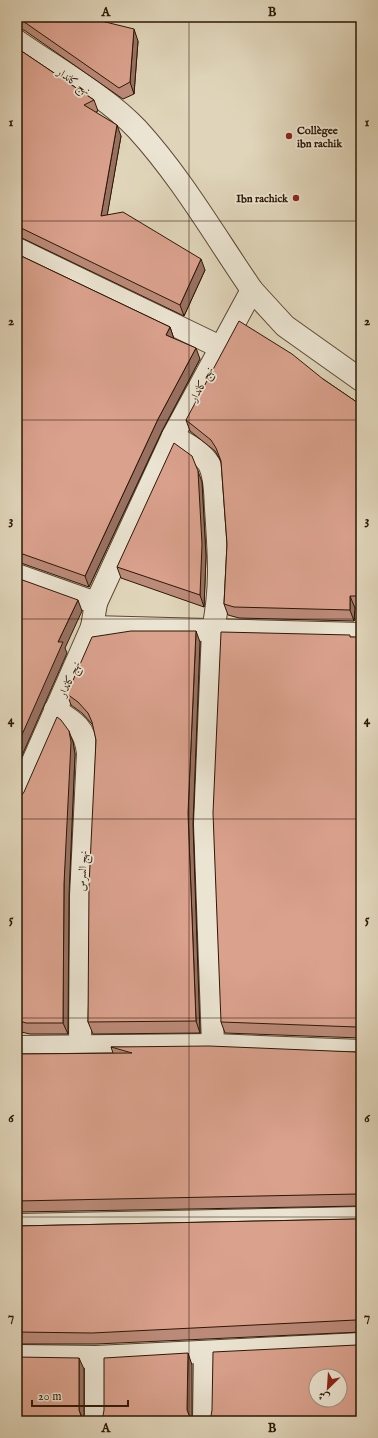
<svg xmlns="http://www.w3.org/2000/svg" width="378" height="1438" font-family="'IM FELL English',Amiri,serif">
  <rect width="100%" height="100%" fill="#e0d5ba"/>
  <filter id="stains"><feTurbulence type="fractalNoise" baseFrequency=".005" numOctaves="4"/><feColorMatrix values="0 0 0 0 .2 0 0 0 0 .09 0 0 0 0 .02 0 0 0 .5 -.17"/></filter>
  <radialGradient id="worn" r=".72"><stop offset=".6" stop-color="#630" stop-opacity="0"/><stop offset="1" stop-color="#630" stop-opacity=".3"/></radialGradient>
  <g fill="none" stroke-linecap="round" stroke-linejoin="round">
    <defs>
      <g id="street">
        <path d="M17 41C54 67 107 97 137 129 181 177 215 236 252 290L173 436 96 603 92 627 17 798"/>
        <path d="M17 249 220 347"/>
        <path d="M252 290 285 326 361 380"/>
        <path d="M173 436C186 444 201 451 209 464 216 477 215 495 216 509 219 554 222 585 213 630L205 824 213 1045"/>
        <path d="M17 575 96 603"/>
        <path d="M92 627 361 634"/>
        <path d="M55 710C75 722 85 728 88 753L81 896 80 1047"/>
        <path d="M17 1047 213 1045 361 1051"/>
        <path d="M17 1225 361 1218"/>
        <path d="M17 1356 96 1357 361 1344"/>
        <path d="M96 1357V1421"/>
        <path d="M204 1421 205 1352"/>
      </g>
    </defs>
    <!-- street casing -->
    <use href="#street" stroke="#5a4732" stroke-width="24"/>
    <!-- street -->
    <use href="#street" stroke="#ebe4d2" stroke-width="22"/>
  </g>
  <!-- wall -->
  <g fill="#bb8a79" stroke="#2d1805">
    <path d="M17 17 138 41 134 94 123 99 24 30 17 29Z"/>
    <path d="M17 48 94 100 98 111 96 112 121 136 107 215 205 270 184 316 22 238 17 237Z"/>
    <path d="M17 254 170 327 174 339 200 359 162 431 89 587 21 563H17Z"/>
    <path d="M323 379 361 405V608H355L354 621 239 618 228 615 224 604 227 544 221 461 215 451 190 431 186 420Z"/>
    <path d="M202 482 206 556 204 607 121 578 117 567Z"/>
    <path d="M351 637 361 638V1038L225 1033 221 1022Z"/>
    <path d="M200 642 193 824 200 1033 93 1034 88 1022 96 740 94 728 92 724 82 713 71 705 67 694Z"/>
    <path d="M73 742 75 754 69 895 68 1034H30L17 1031V798L21 796Z"/>
    <path d="M111 1047 356 1052 361 1051V1206L17 1212V1054L113 1053Z"/>
    <path d="M361 1218V1332L96 1344H17V1226L357 1219Z"/>
  </g>
  <!-- shaded-wall -->
  <g fill="#997163" stroke="#2d1805">
    <path d="M134 29 138 41 134 94 130 82Z"/>
    <path d="M117 125 121 136 105 228 101 216Z"/>
    <path d="M201 259 205 270 184 316 180 305Z"/>
    <path d="M170 327 174 339 166 335Z"/>
    <path d="M196 348 200 359 162 431 89 587 85 576 158 419Z"/>
    <path d="M198 471 202 482 206 556 204 607 200 595Z"/>
    <path d="M350 596 355 608 354 621 350 610Z"/>
    <path d="M78 600 82 611 65 648 67 653 17 767V746L58 642Z"/>
    <path d="M196 631 200 642 193 824 200 1033 196 1021 188 813Z"/>
    <path d="M69 731 73 742 75 754 69 895 68 1034 63 1023 64 884Z"/>
    <path d="M188 1353 192 1365V1421L189 1415 187 1410Z"/>
    <path d="M79 1358 84 1369V1421L79 1410Z"/>
  </g>
  <!-- building -->
  <g fill="#daa18d" stroke="#2d1805" fill-rule="evenodd">
    <path d="M17 17H85L134 29 130 82 119 88 20 19 17 18Z"/>
    <path d="M17 48 94 100 84 105 117 125 101 216 123 212 201 259 180 305 17 226Z"/>
    <path d="M17 254 170 327 166 335 196 348 158 419 85 576 17 552Z"/>
    <path d="M239 321 292 354 323 379 361 405V596H350V610L234 607 224 604 227 544 221 461 216 448 211 440 186 420Z"/>
    <path d="M174 443 192 456 198 471 202 544 200 595 117 567Z"/>
    <path d="M17 578 78 600 58 642H63L17 746Z"/>
    <path d="M131 631H196L188 813 196 1021 88 1022 89 885 96 740 92 722 88 713 78 702 67 694 92 637Z"/>
    <path d="M221 632 350 635V637H360L361 650V1028L357 1027 221 1022 213 813Z"/>
    <path d="M57 717 61 720 69 731 71 742 64 884 63 1023H26L17 1020V798L21 796 24 792Z"/>
    <path d="M209 1046 356 1052 361 1051V1195L357 1194 17 1201V1054L132 1053 111 1047Z"/>
    <path d="M361 1218V1321L356 1320 92 1333 17 1332V1226L357 1219Z"/>
    <path d="M361 1344V1421H204L206 1420 211 1416 212 1410 213 1352 357 1345ZM316 1376H340V1400H316Z"/>
    <path d="M188 1353 187 1410 189 1415 193 1420 196 1421H96L98 1420 103 1416 104 1410V1358Z"/>
    <path d="M17 1357 79 1358V1410L81 1416 86 1421H87H17Z"/>
  </g>
  <!-- grid -->
  <path fill="none" stroke="#2d1805" stroke-width="1" stroke-opacity="0.55" d="M189 17V1421M17 221H361M17 420H361M17 619H361M17 819H361M17 1018H361M17 1217H361"/>
  <!-- markers -->
  <g fill="#8f2418" stroke="#ebe4d2" stroke-width="1.5">
    <circle cx="289" cy="136" r="4"/>
    <circle cx="296" cy="198" r="4"/>
  </g>
  <g text-anchor="middle" stroke-width="3.5" stroke-linejoin="round" paint-order="stroke">
    <!-- street labels -->
    <g font-size="11" fill="#2d1805" stroke="#ebe4d2">
      <text transform="translate(74 81) rotate(35)" y="4">نهج كاندار</text>
      <text transform="translate(201 384) rotate(-62)" y="4">نهج كاندار</text>
      <text transform="translate(69 679) rotate(-66)" y="4">نهج كاندار</text>
      <text transform="translate(82 871) rotate(-87)" y="4">نهج السرس</text>
    </g>
    <!-- poi labels -->
    <g font-size="11" font-weight="bold" fill="#2d1805" stroke="#ebe4d2" text-anchor="start">
      <text x="297" y="134">Collègee<tspan x="297" dy="13">ibn rachik</tspan></text>
      <text x="288" y="202" text-anchor="end">Ibn rachick</text>
    </g>
  </g>
  <!-- margin -->
  <rect width="378" height="1438" fill="none" stroke="#e0d5ba" stroke-width="44"/>
  <!-- north arrow -->
  <g transform="translate(328 1388) rotate(205)"><circle r="19" fill="#ebe4d2" stroke="#9f9280"/>
  <path d="M0-3L7 15L0 10L-7 15Z" fill="#8f2418"/>
  <text y="-6" font-size="11" font-weight="bold" text-anchor="middle" fill="#2d1805">ش</text>
  </g>
  <!-- scale -->
  <path d="M32 1400v6h96v-6" fill="none" stroke="#2d1805" stroke-width="2"/>
  <text x="38" y="1400" font-size="12" fill="#2d1805" stroke="#ebe4d2" stroke-width="3" paint-order="stroke">20 m</text>
  <rect x="22" y="22" width="334" height="1394" fill="none" stroke="#2d1805" stroke-width="1.5"/>
  <g font-size="13" text-anchor="middle" font-weight="bold" fill="#2d1805">
    <text x="106" y="16">A</text>
    <text x="272" y="16">B</text>
    <text x="11" y="126">1</text>
    <text x="367" y="126">1</text>
    <text x="11" y="325">2</text>
    <text x="367" y="325">2</text>
    <text x="11" y="524">3</text>
    <text x="367" y="524">3</text>
    <text x="11" y="724">4</text>
    <text x="367" y="724">4</text>
    <text x="11" y="923">5</text>
    <text x="367" y="923">5</text>
    <text x="11" y="1122">6</text>
    <text x="367" y="1122">6</text>
    <text x="11" y="1321">7</text>
    <text x="367" y="1321">7</text>
    <text x="106" y="1432">A</text>
    <text x="272" y="1432">B</text>
  </g>
  <rect width="100%" height="100%" filter="url(#stains)"/>
  <rect width="100%" height="100%" fill="url(#worn)"/>
</svg>
